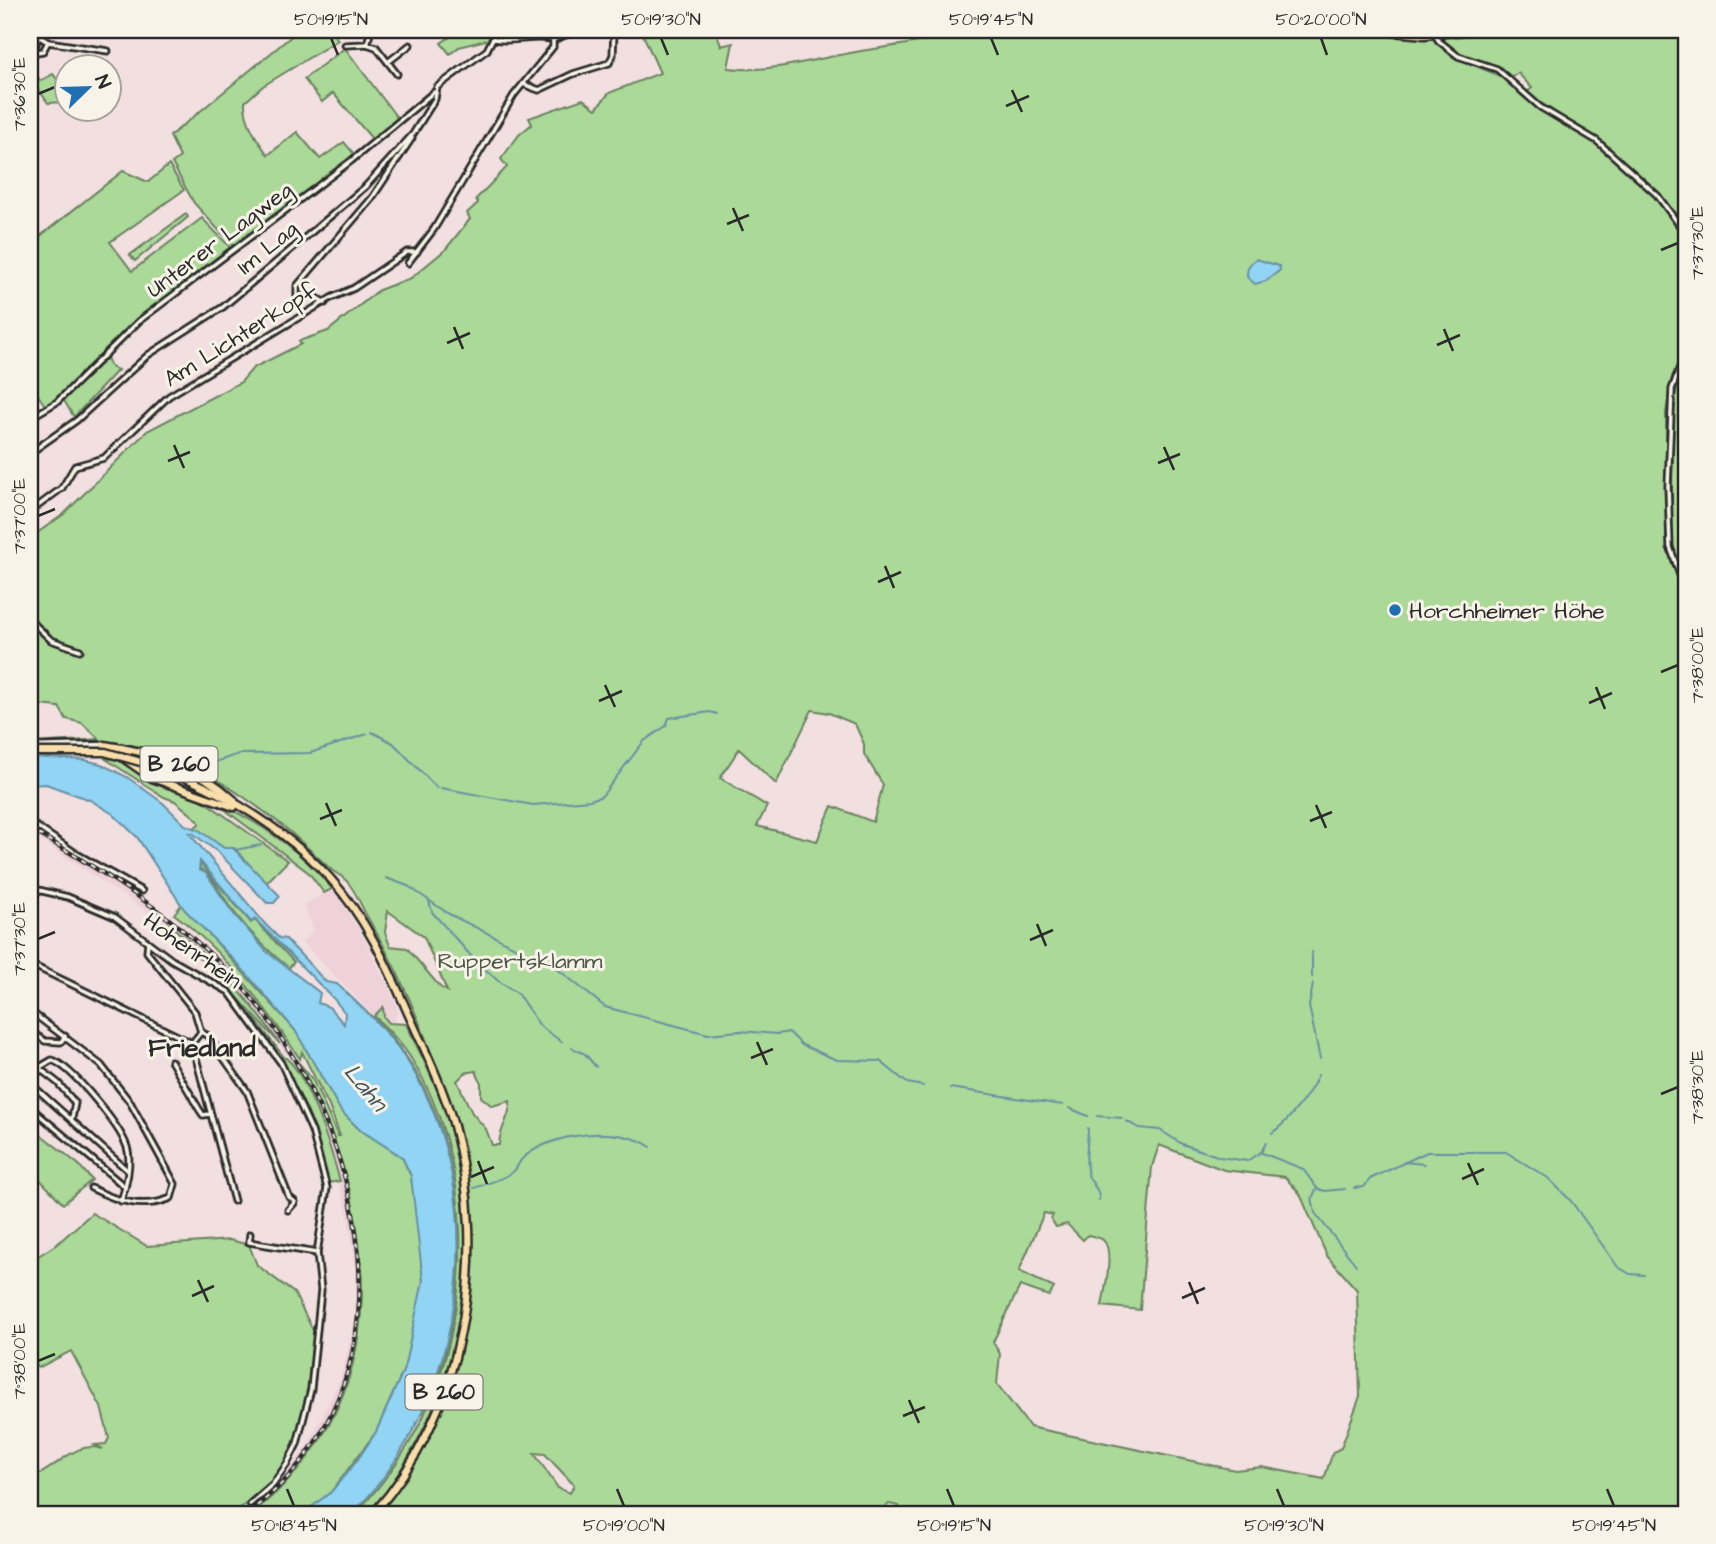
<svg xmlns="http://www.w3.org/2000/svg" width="1716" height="1544" font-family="'Architects Daughter',sans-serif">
  <rect width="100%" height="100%" fill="#f2dfdf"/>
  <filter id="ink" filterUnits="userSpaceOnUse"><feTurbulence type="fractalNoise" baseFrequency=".0143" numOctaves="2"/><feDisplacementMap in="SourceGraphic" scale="14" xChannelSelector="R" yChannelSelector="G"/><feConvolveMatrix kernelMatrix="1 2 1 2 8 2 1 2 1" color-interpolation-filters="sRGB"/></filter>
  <g filter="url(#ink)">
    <!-- built -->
    <g fill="#eed1d9">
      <path d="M30 826 144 898 188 931 227 966 274 1023 297 1058 286 1054 241 993 184 936 30 833Z"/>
      <path d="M332 889 360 930 391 993 398 1010 393 1024 384 1017 382 1008 374 1016 302 942 314 930 304 905Z"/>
      <path d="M290 1059 299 1063 309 1080 327 1120 342 1163 359 1237 363 1311 350 1373 321 1438 300 1467 263 1504 251 1514H239L282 1478 307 1447 341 1379 355 1320 356 1265 347 1211 320 1121Z"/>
    </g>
    <!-- green -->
    <g fill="#aad998" stroke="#6a8262" stroke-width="2" fill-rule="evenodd">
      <path d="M299 30H331L338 40 263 86 245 102C244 121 257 140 268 155L297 132 320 159 344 142 355 155 233 246 194 203 172 163 180 157 170 136Z"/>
      <path d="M460 30H494L490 39 459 47 450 54 441 43Z"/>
      <path d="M641 30H716L721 46 733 43 728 68C770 73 805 61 845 54 879 47 913 45 946 36V30H1354L1397 37 1433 38 1451 56 1505 78 1535 107 1605 149 1656 197 1686 237V344L1672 377 1666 412V541L1671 529 1674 400 1686 358V1514H898L899 1506 889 1504 883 1509 897 1514H377C445 1433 475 1329 473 1224 471 1163 452 1106 430 1050 413 1004 392 959 367 916 361 906 357 894 349 884 345 878 339 875 333 871 314 855 298 837 278 822 192 757 139 730 30 744L99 739 82 723 66 719 59 707 30 704V538L64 514 147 431 241 382 253 368 301 344 299 341 328 331 379 290 411 278 445 250 470 219 467 213 478 203 476 199 507 167 501 159 519 135 532 124 529 118 583 99 596 109 609 93 660 73ZM812 710 829 713 855 724 864 744V754L883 785 873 822 832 806 817 841 757 826 767 806 720 778 739 749 776 784ZM388 911 424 937 447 991 440 987 407 948 390 946 385 932ZM476 1071 481 1083V1097L492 1106 510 1101C511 1118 499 1128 499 1145H492L486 1129 472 1113 457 1081 465 1073ZM1159 1145 1224 1170 1285 1177 1300 1194 1327 1256 1357 1290 1360 1396 1341 1448 1333 1452 1324 1479 1262 1467 1235 1470 1030 1427 997 1384 1000 1354 993 1342 1020 1286 1049 1296 1054 1288 1019 1271 1044 1213 1053 1215 1051 1219 1056 1227 1067 1224 1083 1240 1088 1235C1092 1236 1100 1237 1103 1240 1115 1250 1104 1293 1102 1306L1140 1310 1152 1167ZM534 1453 545 1454 574 1485 570 1493 558 1488Z"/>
      <path d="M1491 30H1686V229L1656 191 1608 147 1526 93 1532 88 1518 73 1512 77C1491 59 1458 60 1441 37Z"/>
      <path d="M345 48 398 119 373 140 333 93 322 102 304 79Z"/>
      <path d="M32 67 40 81 53 74 66 90V102L48 103 39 90 30 97Z"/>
      <path d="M169 165 184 190 110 242 132 271 202 218 230 247 138 319 95 364 46 407 30 383V244L123 171 148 182Z"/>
      <path d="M186 214 188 217 135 261 130 255Z"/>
      <path d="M107 358 111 367 118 370 74 417 63 399Z"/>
      <path d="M104 758 123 761 147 780 204 801 288 861 266 883 234 848H224L193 829 199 824 198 820 175 801 164 797Z"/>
      <path d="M216 803C258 820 304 853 332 889L324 893 309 873Z"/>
      <path d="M200 863 251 923 255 920 294 962 289 968C268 951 250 933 234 912 223 899 214 876 200 869Z"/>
      <path d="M182 904 295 1030 341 1111 359 1129 402 1157 411 1176 418 1226 423 1281 416 1324 404 1369 376 1432 331 1492 306 1512 251 1514C402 1397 379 1215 299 1063L313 1080 338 1136H340L329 1106 302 1052 300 1059C266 1008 225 952 174 914Z"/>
      <path d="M167 923C211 957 249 998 280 1044L211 968 165 927Z"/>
      <path d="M383 1007 384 1017 389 1023 406 1024C422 1057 440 1091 450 1126 491 1264 458 1395 375 1508L370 1514H355C384 1483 412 1444 429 1404 474 1301 472 1156 412 1060 402 1043 387 1029 374 1016Z"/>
      <path d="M367 1012C472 1103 482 1296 422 1414 472 1290 471 1190 412 1070 401 1048 373 1026 367 1012Z"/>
      <path d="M251 1014 284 1057C306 1068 333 1156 340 1181L328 1183 307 1110 283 1062Z"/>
      <path d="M30 1126 78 1164 92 1180 63 1204 30 1169Z"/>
      <path d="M92 1213 147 1246 230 1240 249 1245 257 1265 294 1293 316 1336 309 1389 296 1441 278 1475 234 1514H30V1478C56 1471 73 1439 103 1449L95 1445 106 1444 109 1438 101 1407 71 1351 38 1368 30 1355V1257L32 1260 57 1244Z"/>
    </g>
    <!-- water -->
    <g fill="#91d4f3" stroke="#6890a3" stroke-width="2" fill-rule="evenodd">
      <path d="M1256 259 1279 266 1280 270 1266 281 1255 284 1247 277C1247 268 1249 263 1256 259Z"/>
      <path d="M30 757 85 760 101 764 127 777 163 803 185 825 199 830 224 848H233L280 896 274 903H267L219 853 192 833H189L265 924 279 938 286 939 326 982 337 984C363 1008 389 1032 408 1062 495 1201 465 1400 352 1514H302L331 1492 356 1462 376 1432 404 1369 423 1281 411 1176 402 1157 359 1129 341 1111 295 1030 238 964 184 909 137 837 113 814 90 800 46 784 30 785ZM200 861 251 922 255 919 333 998 345 1013 344 1024 329 1007 318 1003 320 993 266 951 232 912 206 873 199 870Z"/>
    </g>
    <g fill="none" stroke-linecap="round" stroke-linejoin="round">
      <!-- stream -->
      <g stroke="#6890a3" stroke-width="2">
        <path d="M372 732 393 743 437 788"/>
        <path d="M200 767 239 754 310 753 367 734"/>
        <path d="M441 788 533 805 590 800 602 796 644 741 666 726 669 718 710 712 717 714"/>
        <path d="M235 850 261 845"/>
        <path d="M386 878 408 886 449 914 555 967 605 1007 708 1034 739 1031 778 1034 789 1032 802 1045 837 1060 880 1061 907 1083 923 1086"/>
        <path d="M429 901 432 912 472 957 497 980 517 993 540 1026 562 1042"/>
        <path d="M1312 952V977"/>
        <path d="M1313 984 1309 1006 1320 1059"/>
        <path d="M572 1048 585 1054 596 1067"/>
        <path d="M950 1088 1063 1105"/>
        <path d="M1069 1108 1088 1116"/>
        <path d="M1097 1116 1122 1118"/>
        <path d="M1126 1121 1139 1128 1160 1130 1182 1144 1220 1157 1247 1161 1261 1152 1266 1143"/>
        <path d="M1088 1128C1088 1142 1084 1161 1088 1175 1092 1185 1100 1189 1099 1200"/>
        <path d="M1272 1133C1288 1122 1311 1093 1318 1075"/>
        <path d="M1262 1153 1303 1169 1316 1187"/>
        <path d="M1404 1162 1424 1164"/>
        <path d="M474 1188C487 1183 503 1180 514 1171 518 1167 519 1161 523 1158 552 1132 620 1125 651 1147"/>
        <path d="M1317 1188 1312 1198 1315 1213 1356 1265"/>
        <path d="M1354 1188 1364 1187 1370 1179 1427 1152H1506L1548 1178 1571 1201 1618 1267 1630 1274 1644 1275"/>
        <path d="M1318 1189 1325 1191 1345 1189"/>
      </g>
      <defs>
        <g id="minor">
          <path d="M30 31 48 42 108 51"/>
          <path d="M553 40 578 30"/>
          <path d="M1439 41 1458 56 1497 69 1540 107 1597 141 1657 195 1686 234"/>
          <path d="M367 44 376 47 397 74"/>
          <path d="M345 45 367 44 371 30"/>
          <path d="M33 52 38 38"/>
          <path d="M30 53 43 51 48 42"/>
          <path d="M388 62 410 45"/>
          <path d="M523 84 539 90 573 74 609 63 613 55 614 30"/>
          <path d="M408 263 434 229 514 95 553 47V40C540 34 515 43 494 39"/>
          <path d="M325 303 314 296 297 297V286L372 198 412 138"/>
          <path d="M1686 351 1672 389 1668 486 1670 547 1686 592"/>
          <path d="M30 418 57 402 139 321 351 161 434 92"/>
          <path d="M30 453 77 420 148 355 223 307 365 187 413 134 435 99 437 87 487 50 497 30"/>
          <path d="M30 512 62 488 75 466 104 458 169 396 331 298 354 288 407 252H417"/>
          <path d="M30 620 51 640 80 650"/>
          <path d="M30 822 77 854 142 891"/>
          <path d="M30 888 68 897 115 917 172 960 229 992 281 1063 312 1131 327 1188 317 1253 321 1290 311 1389 297 1444 287 1464 273 1484 250 1504"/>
          <path d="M30 964 192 1043 201 1032 195 1012 147 952 148 942"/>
          <path d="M30 1011 101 1065 130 1102 175 1184 171 1198C143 1210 117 1201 91 1188"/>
          <path d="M30 1031 45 1041 61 1042 65 1036"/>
          <path d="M201 1032 208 1036 247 1091 289 1197 295 1202 288 1210"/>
          <path d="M192 1043 234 1201"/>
          <path d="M30 1061 58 1083 75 1103 72 1118"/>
          <path d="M171 1061 199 1109 203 1115 210 1114"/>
          <path d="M40 1067 52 1060C72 1067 120 1126 127 1147 132 1162 126 1187 121 1201"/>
          <path d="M30 1083 127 1170"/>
          <path d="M30 1107 125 1187"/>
          <path d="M250 1234 249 1242 317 1253"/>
        </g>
        <path id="tertiary" d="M30 747 104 745"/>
        <g id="primary">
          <path d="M104 745C153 752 197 766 234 800"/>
          <path d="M106 746 152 778 234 807"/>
          <path d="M162 768C223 792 284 828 329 877 365 916 387 965 408 1013 425 1050 443 1087 454 1126 489 1257 465 1411 373 1514"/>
        </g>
        <path id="trunk" d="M1371 30 1425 35 1475 30"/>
      </defs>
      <!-- minor casing -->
      <use href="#minor" stroke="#2b2b2b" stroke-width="9"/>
      <!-- tertiary casing -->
      <use href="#tertiary" stroke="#2b2b2b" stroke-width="10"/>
      <!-- primary casing -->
      <use href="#primary" stroke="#2b2b2b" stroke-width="11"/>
      <!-- trunk casing -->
      <use href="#trunk" stroke="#2b2b2b" stroke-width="11"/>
      <!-- minor -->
      <use href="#minor" stroke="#f7f3e8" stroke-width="3.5"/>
      <!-- tertiary -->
      <use href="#tertiary" stroke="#f7f3e8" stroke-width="4.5"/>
      <!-- primary -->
      <use href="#primary" stroke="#f9deab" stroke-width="6"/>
      <!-- trunk -->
      <use href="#trunk" stroke="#f9deab" stroke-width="6"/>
      <defs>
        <path id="rail" d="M30 829C104 872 181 919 238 982 368 1126 426 1384 246 1514"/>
      </defs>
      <!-- rail casing -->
      <use href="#rail" stroke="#2b2b2b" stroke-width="4.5"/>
      <!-- rail -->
      <use href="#rail" stroke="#f7f3e8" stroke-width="2" stroke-dasharray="5" stroke-linecap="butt"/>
      <defs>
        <path id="minor-bridge" d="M1432 30 1439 41"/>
        <path id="primary-bridge" d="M30 752H105L162 768"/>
      </defs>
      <!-- minor-bridge casing -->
      <use href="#minor-bridge" stroke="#2b2b2b" stroke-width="9" stroke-linecap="butt"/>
      <!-- primary-bridge casing -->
      <use href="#primary-bridge" stroke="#2b2b2b" stroke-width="11" stroke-linecap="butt"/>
      <!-- minor-bridge -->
      <use href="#minor-bridge" stroke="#f7f3e8" stroke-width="3.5"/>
      <!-- primary-bridge -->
      <use href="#primary-bridge" stroke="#f9deab" stroke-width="6"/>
    </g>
  </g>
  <!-- ticks -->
  <path fill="none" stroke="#2b2b2b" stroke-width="2.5" d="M331 38 338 55M661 38 668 55M991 38 998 55M1321 38 1327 55M1012 90 1022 112M38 94 55 87M1006 106 1029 96M733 208 743 231M727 224 749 215M1661 250 1678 243M454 327 463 349M1444 329 1453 351M447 343 470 333M1437 345 1460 335M174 445 184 468M1164 447 1174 470M168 461 190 452M1158 463 1180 454M38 516 55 509M885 566 894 588M878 582 901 572M1661 672 1678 665M605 685 615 707M1596 687 1605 709M599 701 622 691M1589 703 1612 693M326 803 336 826M1316 805 1326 828M320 819 342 810M1310 821 1332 812M1037 924 1046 946M38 939 55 932M1030 940 1053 930M757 1042 767 1065M751 1058 773 1049M1661 1094 1678 1087M478 1161 487 1184M1468 1163 1478 1185M471 1177 494 1167M1462 1179 1484 1169M198 1280 208 1302M1189 1282 1198 1304M192 1296 214 1286M1182 1298 1205 1288M38 1361 55 1354M909 1400 919 1423M903 1416 925 1407M287 1489 294 1506M617 1489 624 1506M947 1489 954 1506M1277 1489 1284 1506M1607 1489 1614 1506"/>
  <!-- markers -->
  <circle fill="#1f6fb2" stroke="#f7f3e8" stroke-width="2.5" cx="1395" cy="610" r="7"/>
  <g text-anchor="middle" stroke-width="6" stroke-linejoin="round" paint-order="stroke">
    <!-- shield labels -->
    <g fill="#f7f3e8" stroke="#686764" stroke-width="2">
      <rect x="140.5" y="746.5" width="77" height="35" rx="5"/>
      <rect x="405.5" y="1374.5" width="77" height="35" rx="5"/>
    </g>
    <g font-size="21" font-weight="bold" fill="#2b2b2b">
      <text x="179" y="771">B 260</text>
      <text x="444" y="1399">B 260</text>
    </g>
    <!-- street labels -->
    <g font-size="23" fill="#2b2b2b" stroke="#f7f3e8">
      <text transform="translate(219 239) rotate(-37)" y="8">Unterer Lagweg</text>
      <text transform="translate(267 247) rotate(-39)" y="8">Im Lag</text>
      <text transform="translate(240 334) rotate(-32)" y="8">Am Lichterkopf</text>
      <text transform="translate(193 950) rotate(35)" y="8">Hohenrhein</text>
    </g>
    <!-- poi labels -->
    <g font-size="23" fill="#2b2b2b" stroke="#f7f3e8" text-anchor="start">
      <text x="1409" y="618">Horchheimer Höhe</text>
    </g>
    <!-- park labels -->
    <g font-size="23" fill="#4b5646" stroke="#f7f3e8">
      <text x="520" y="968">Ruppertsklamm</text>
    </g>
    <!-- water labels -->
    <g font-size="24" font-style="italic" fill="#44555d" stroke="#f7f3e8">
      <text transform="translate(366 1087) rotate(50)" y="8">Lahn</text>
    </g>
    <!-- quarter labels -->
    <g font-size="26" font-weight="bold" fill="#2b2b2b" stroke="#f7f3e8">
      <text x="202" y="1056">Friedland</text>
    </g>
  </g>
  <!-- margin -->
  <rect width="1716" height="1544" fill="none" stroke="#f7f3e8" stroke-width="77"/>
  <!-- north arrow -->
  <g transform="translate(88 88) rotate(67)"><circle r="33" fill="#f7f3e8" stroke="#a5a39c" stroke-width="2"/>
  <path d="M0-5L12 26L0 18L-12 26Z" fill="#1f6fb2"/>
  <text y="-10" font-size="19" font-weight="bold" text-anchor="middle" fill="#2b2b2b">N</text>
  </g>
  <rect x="38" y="38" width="1640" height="1468" fill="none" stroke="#2b2b2b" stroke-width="2.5"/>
  <g font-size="18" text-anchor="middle" fill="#2b2b2b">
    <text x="331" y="25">50°19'15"N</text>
    <text x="661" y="25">50°19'30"N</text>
    <text x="991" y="25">50°19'45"N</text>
    <text x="1321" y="25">50°20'00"N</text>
    <text transform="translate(19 94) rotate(-90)" y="6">7°36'30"E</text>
    <text transform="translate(1697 243) rotate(-90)" y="6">7°37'30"E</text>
    <text transform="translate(19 516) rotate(-90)" y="6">7°37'00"E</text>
    <text transform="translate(1697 665) rotate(-90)" y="6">7°38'00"E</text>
    <text transform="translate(19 939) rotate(-90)" y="6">7°37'30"E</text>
    <text transform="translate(1697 1087) rotate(-90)" y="6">7°38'30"E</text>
    <text transform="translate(19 1361) rotate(-90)" y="6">7°38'00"E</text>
    <text x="294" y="1531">50°18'45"N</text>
    <text x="624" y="1531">50°19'00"N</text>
    <text x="954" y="1531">50°19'15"N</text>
    <text x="1284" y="1531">50°19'30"N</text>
    <text x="1614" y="1531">50°19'45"N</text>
  </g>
</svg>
